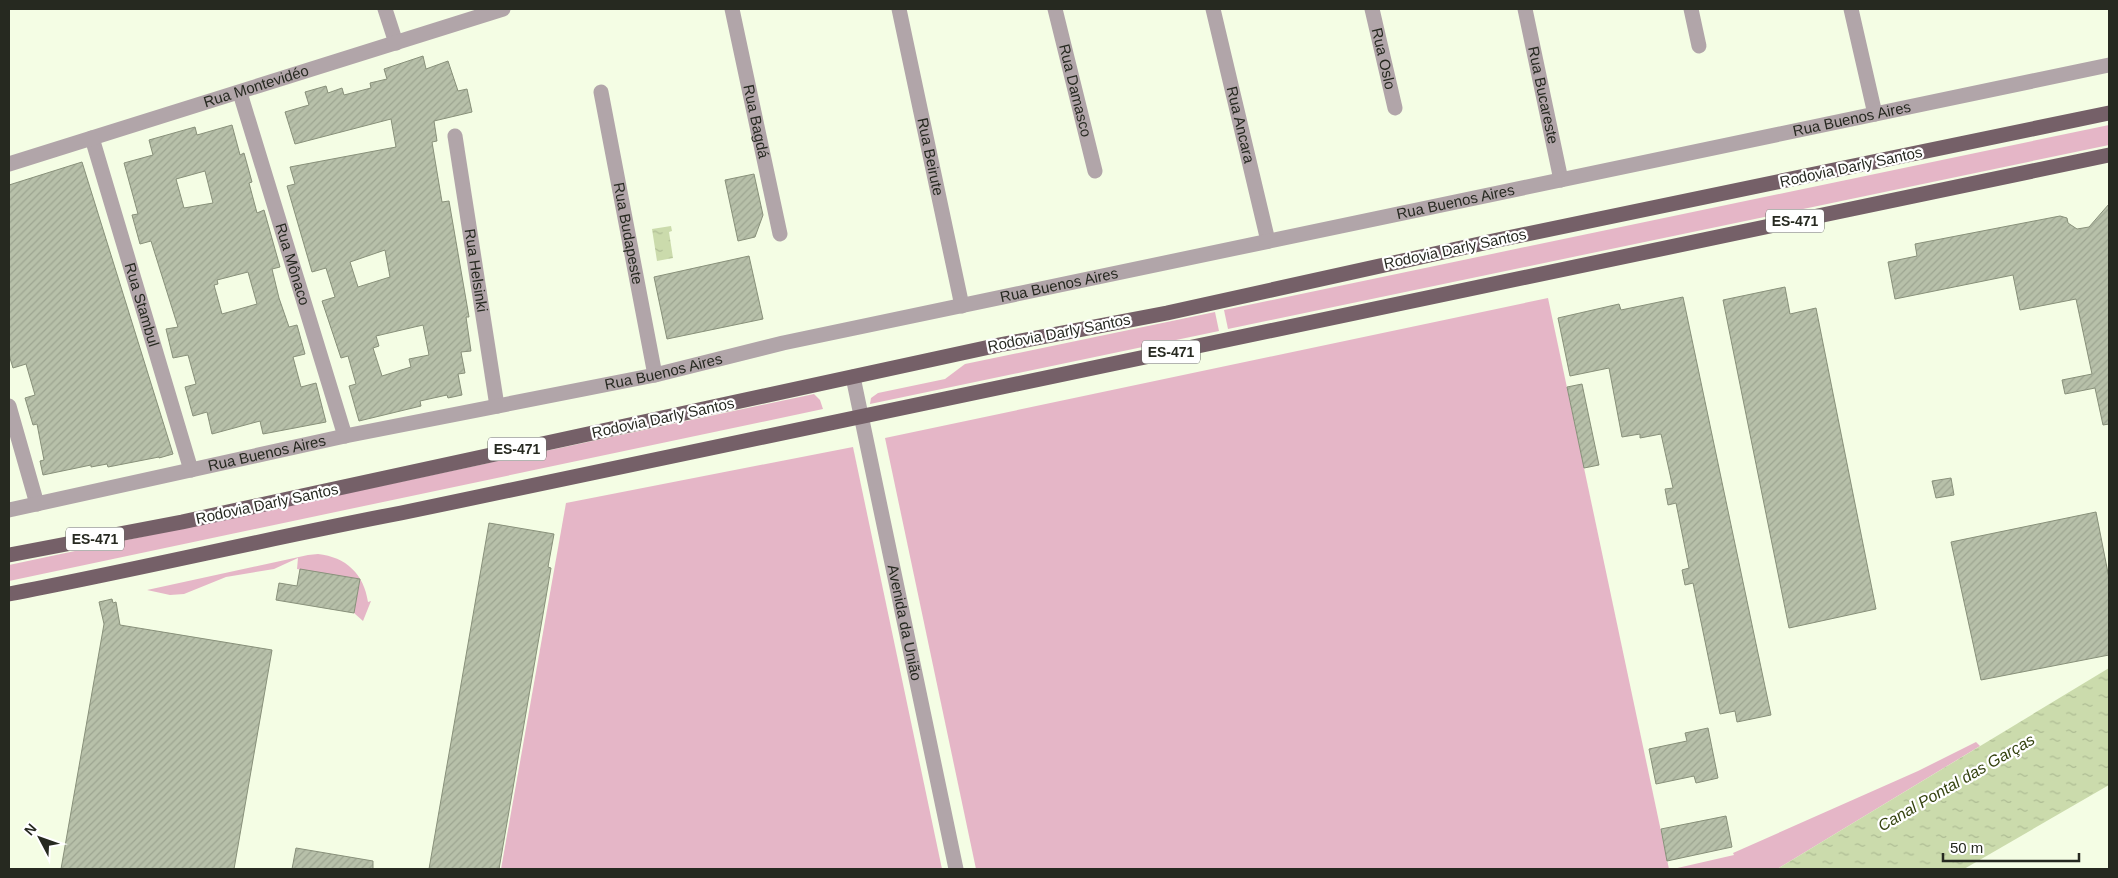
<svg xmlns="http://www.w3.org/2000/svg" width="2118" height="878" font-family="Helvetica,sans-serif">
  <defs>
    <pattern id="water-ripples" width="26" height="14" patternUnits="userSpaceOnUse" patternTransform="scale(1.25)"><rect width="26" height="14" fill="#cbdbac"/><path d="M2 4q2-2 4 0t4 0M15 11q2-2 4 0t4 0" fill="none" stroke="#aebc94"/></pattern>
    <pattern id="building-hatch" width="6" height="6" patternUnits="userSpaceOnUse" patternTransform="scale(1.25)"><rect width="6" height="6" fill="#b7c0a9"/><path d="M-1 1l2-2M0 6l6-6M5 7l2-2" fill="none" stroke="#9da591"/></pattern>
  </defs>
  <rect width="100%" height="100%" fill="#f4fde4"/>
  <!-- green -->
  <g fill="#e5b6c7">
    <path d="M2109 125V145L1228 329 1224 310Z"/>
    <path d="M1548 298 1669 869H976L885 438Z"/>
    <path d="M1215 312 1219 331 870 404 871 398 878 393 945 379 965 364Z"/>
    <path d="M814 394 820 400 823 409 9 581V565Z"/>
    <path d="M853 447 942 869H501L566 503Z"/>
    <path d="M318 554C346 557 364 574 368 602L371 601 363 621 354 613 360 579 297 569 298 558 274 569 226 577 184 594 170 595 147 590 308 555Z"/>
    <path d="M1976 742 1980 746 1777 869H1673L1734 855 1733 853 1918 771Z"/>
  </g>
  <!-- water -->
  <g fill="url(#water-ripples)">
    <path d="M671 226 672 231 669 232 673 258 657 261 652 229Z"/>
    <path d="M2109 668V785L1964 869H1777Z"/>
  </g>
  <!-- building -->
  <g fill="url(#building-hatch)" stroke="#88907a" fill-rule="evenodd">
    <path d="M423 56 426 69 448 61 458 91 467 89 472 112 434 121 437 141 432 142 442 202 449 201 469 317H466L471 351 461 352 465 373 458 374 462 395 448 398 447 395 420 401 421 406 359 421 349 386 356 384 348 356 341 358 322 301 335 297 326 268 312 272 287 186 295 184 290 167 396 147 391 119 295 144 285 112 309 105 305 92 326 86 328 93 342 88 344 95 371 88 370 83 387 79 384 69ZM385 250 390 277 358 287 350 262ZM423 325 429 355 409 359 411 367 382 376 373 348 379 346 376 336Z"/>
    <path d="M232 125 240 155 244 153 252 182 249 183 257 213 264 210 280 267 272 269 279 298 289 327 297 325 305 354 293 357 301 387 316 383 326 422 263 434 260 421 212 434 207 412 193 416 185 387 196 384 188 355 173 358 166 329 178 327 151 241 140 244 132 215 138 214 124 163 153 155 149 140 195 127 197 135ZM205 171 213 203 184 208 176 179ZM248 272 257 304 222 314 214 285 218 284 217 280Z"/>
    <path d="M82 162 173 454 159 458V457L108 467 107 464 91 467V465L43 475 40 461 44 460 37 424 33 425 25 398 35 395 26 364 13 368 9 355V185Z"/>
    <path d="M754 174 763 215 755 237 738 241 725 180Z"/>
    <path d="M2109 204V424L2103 425 2095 388 2065 394 2062 380 2092 374 2076 299 2020 310 2013 275 1895 299 1888 262 1917 256 1915 244 2060 216 2067 218 2068 223 2077 229 2089 227Z"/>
    <path d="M749 256 763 319 667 339 654 277Z"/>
    <path d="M1785 287 1790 314 1816 308 1876 609 1789 628 1723 300Z"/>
    <path d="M1683 297 1771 715 1737 722 1735 711 1720 714 1693 583 1685 585 1682 570 1689 568 1676 503 1668 505 1665 489 1673 488 1661 434 1640 438V434L1622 437 1609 368 1570 376 1558 318 1619 304 1621 310Z"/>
    <path d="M1582 384 1599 465 1584 468 1567 387Z"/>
    <path d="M1951 478 1954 495 1936 498 1932 481Z"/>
    <path d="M2096 512 2109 578V655L1981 680 1951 542Z"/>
    <path d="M489 523 554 534 548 567 551 568 499 869H429Z"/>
    <path d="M300 569 360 579 354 613 276 600 279 583 297 586Z"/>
    <path d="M112 599 113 603 116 602 120 625 272 650 234 869H61L104 624 99 602Z"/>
    <path d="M1708 728 1718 778 1696 783 1694 776 1656 784 1649 749 1687 741 1685 733Z"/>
    <path d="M1726 816 1732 847 1667 861 1661 829Z"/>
    <path d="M296 848 373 861V869H292Z"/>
  </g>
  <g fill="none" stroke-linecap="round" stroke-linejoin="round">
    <!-- minor -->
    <g stroke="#b1a5a9" stroke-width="15">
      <path d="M385 9 396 43"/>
      <path id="s1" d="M732 9 780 234"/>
      <path id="s2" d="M899 9 962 306"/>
      <path id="s3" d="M1055 9 1095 171"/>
      <path id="s4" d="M1213 9 1268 241"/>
      <path id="s5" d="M1372 9 1395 108"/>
      <path id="s6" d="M1525 9 1561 180"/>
      <path d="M1691 9 1699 46"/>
      <path d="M1851 9 1875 114"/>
      <path id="s7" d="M601 92 655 375"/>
      <path id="s8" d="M240 93 345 436"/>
      <path id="s9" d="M455 136 497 406"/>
      <path id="s10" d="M92 138 191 470"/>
      <path id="s11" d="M9 164 503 9"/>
      <path id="s12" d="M853 377 956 869"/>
      <path d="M9 406 37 504"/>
      <path id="s13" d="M9 510 345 436 655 375 783 343 2109 65"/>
    </g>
    <!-- major -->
    <g stroke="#756068" stroke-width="15">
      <path d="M9 555 182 522 999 345 1167 313 1493 241 2109 113"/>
      <path d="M9 594C140 569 270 538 401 513L2109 155"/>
    </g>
  </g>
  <g text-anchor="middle" stroke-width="4.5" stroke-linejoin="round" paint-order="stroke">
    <!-- shield labels -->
    <g fill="#fff" stroke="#676963" stroke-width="1">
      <rect x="1766" y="209.5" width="58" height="23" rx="4"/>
      <rect x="1142" y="340.5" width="58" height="23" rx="4"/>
      <rect x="488" y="437.5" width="58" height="23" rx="4"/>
      <rect x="66" y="527.5" width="58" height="23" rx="4"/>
    </g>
    <g font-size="14" font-weight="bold" fill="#262920">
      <text x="1795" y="226">ES-471</text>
      <text x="1171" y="357">ES-471</text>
      <text x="517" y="454">ES-471</text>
      <text x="95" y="544">ES-471</text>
    </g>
    <!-- street labels -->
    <g font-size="15" fill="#262920" stroke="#fff">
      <text dy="5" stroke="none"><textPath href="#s5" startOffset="51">Rua Oslo</textPath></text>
      <text dy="5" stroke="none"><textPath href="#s11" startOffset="259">Rua Montevidéo</textPath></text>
      <text dy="5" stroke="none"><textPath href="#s3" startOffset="84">Rua Damasco</textPath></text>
      <text dy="5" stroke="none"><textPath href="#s6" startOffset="88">Rua Bucareste</textPath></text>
      <text dy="5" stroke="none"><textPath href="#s13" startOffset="1884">Rua Buenos Aires</textPath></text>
      <text dy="5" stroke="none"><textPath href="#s1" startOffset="115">Rua Bagdá</textPath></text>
      <text dy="5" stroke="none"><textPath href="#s4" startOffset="119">Rua Ancara</textPath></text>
      <text dy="5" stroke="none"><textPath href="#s2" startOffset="151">Rua Beirute</textPath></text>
      <text transform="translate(1851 167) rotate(-12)" y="5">Rodovia Darly Santos</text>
      <text dy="5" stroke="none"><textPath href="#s13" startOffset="1479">Rua Buenos Aires</textPath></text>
      <text dy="5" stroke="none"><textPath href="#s7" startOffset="144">Rua Budapeste</textPath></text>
      <text transform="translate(1455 249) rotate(-12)" y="5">Rodovia Darly Santos</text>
      <text dy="5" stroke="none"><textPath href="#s8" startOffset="179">Rua Mônaco</textPath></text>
      <text dy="5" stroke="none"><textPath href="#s9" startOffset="136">Rua Helsinki</textPath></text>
      <text dy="5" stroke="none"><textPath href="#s13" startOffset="1074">Rua Buenos Aires</textPath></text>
      <text dy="5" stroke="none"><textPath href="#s10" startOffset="174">Rua Stambul</textPath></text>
      <text transform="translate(1059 333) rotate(-11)" y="5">Rodovia Darly Santos</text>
      <text dy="5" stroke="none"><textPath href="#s13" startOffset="669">Rua Buenos Aires</textPath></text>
      <text transform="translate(663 418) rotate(-12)" y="5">Rodovia Darly Santos</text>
      <text dy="5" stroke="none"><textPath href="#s13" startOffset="264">Rua Buenos Aires</textPath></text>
      <text transform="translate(267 504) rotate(-12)" y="5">Rodovia Darly Santos</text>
      <text dy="5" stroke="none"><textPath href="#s12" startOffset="251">Avenida da União</textPath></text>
    </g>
    <!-- water labels -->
    <g font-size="16" font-style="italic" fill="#34420e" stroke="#fff">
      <text transform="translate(1956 782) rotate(-30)" y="6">Canal Pontal das Garças</text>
    </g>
  </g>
  <!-- border -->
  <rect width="2118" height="878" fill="none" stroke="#262920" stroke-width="20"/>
  <!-- north arrow -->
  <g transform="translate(40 838) rotate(311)" stroke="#ffffff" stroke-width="4" paint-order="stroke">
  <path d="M0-4L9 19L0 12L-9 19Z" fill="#262920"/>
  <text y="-8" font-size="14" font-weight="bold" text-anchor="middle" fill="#262920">N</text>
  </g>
  <!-- scale -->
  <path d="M1943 853v8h136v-8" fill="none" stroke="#262920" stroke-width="2.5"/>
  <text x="1950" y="853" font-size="15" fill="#262920" stroke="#ffffff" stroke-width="4" paint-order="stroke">50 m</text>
</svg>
